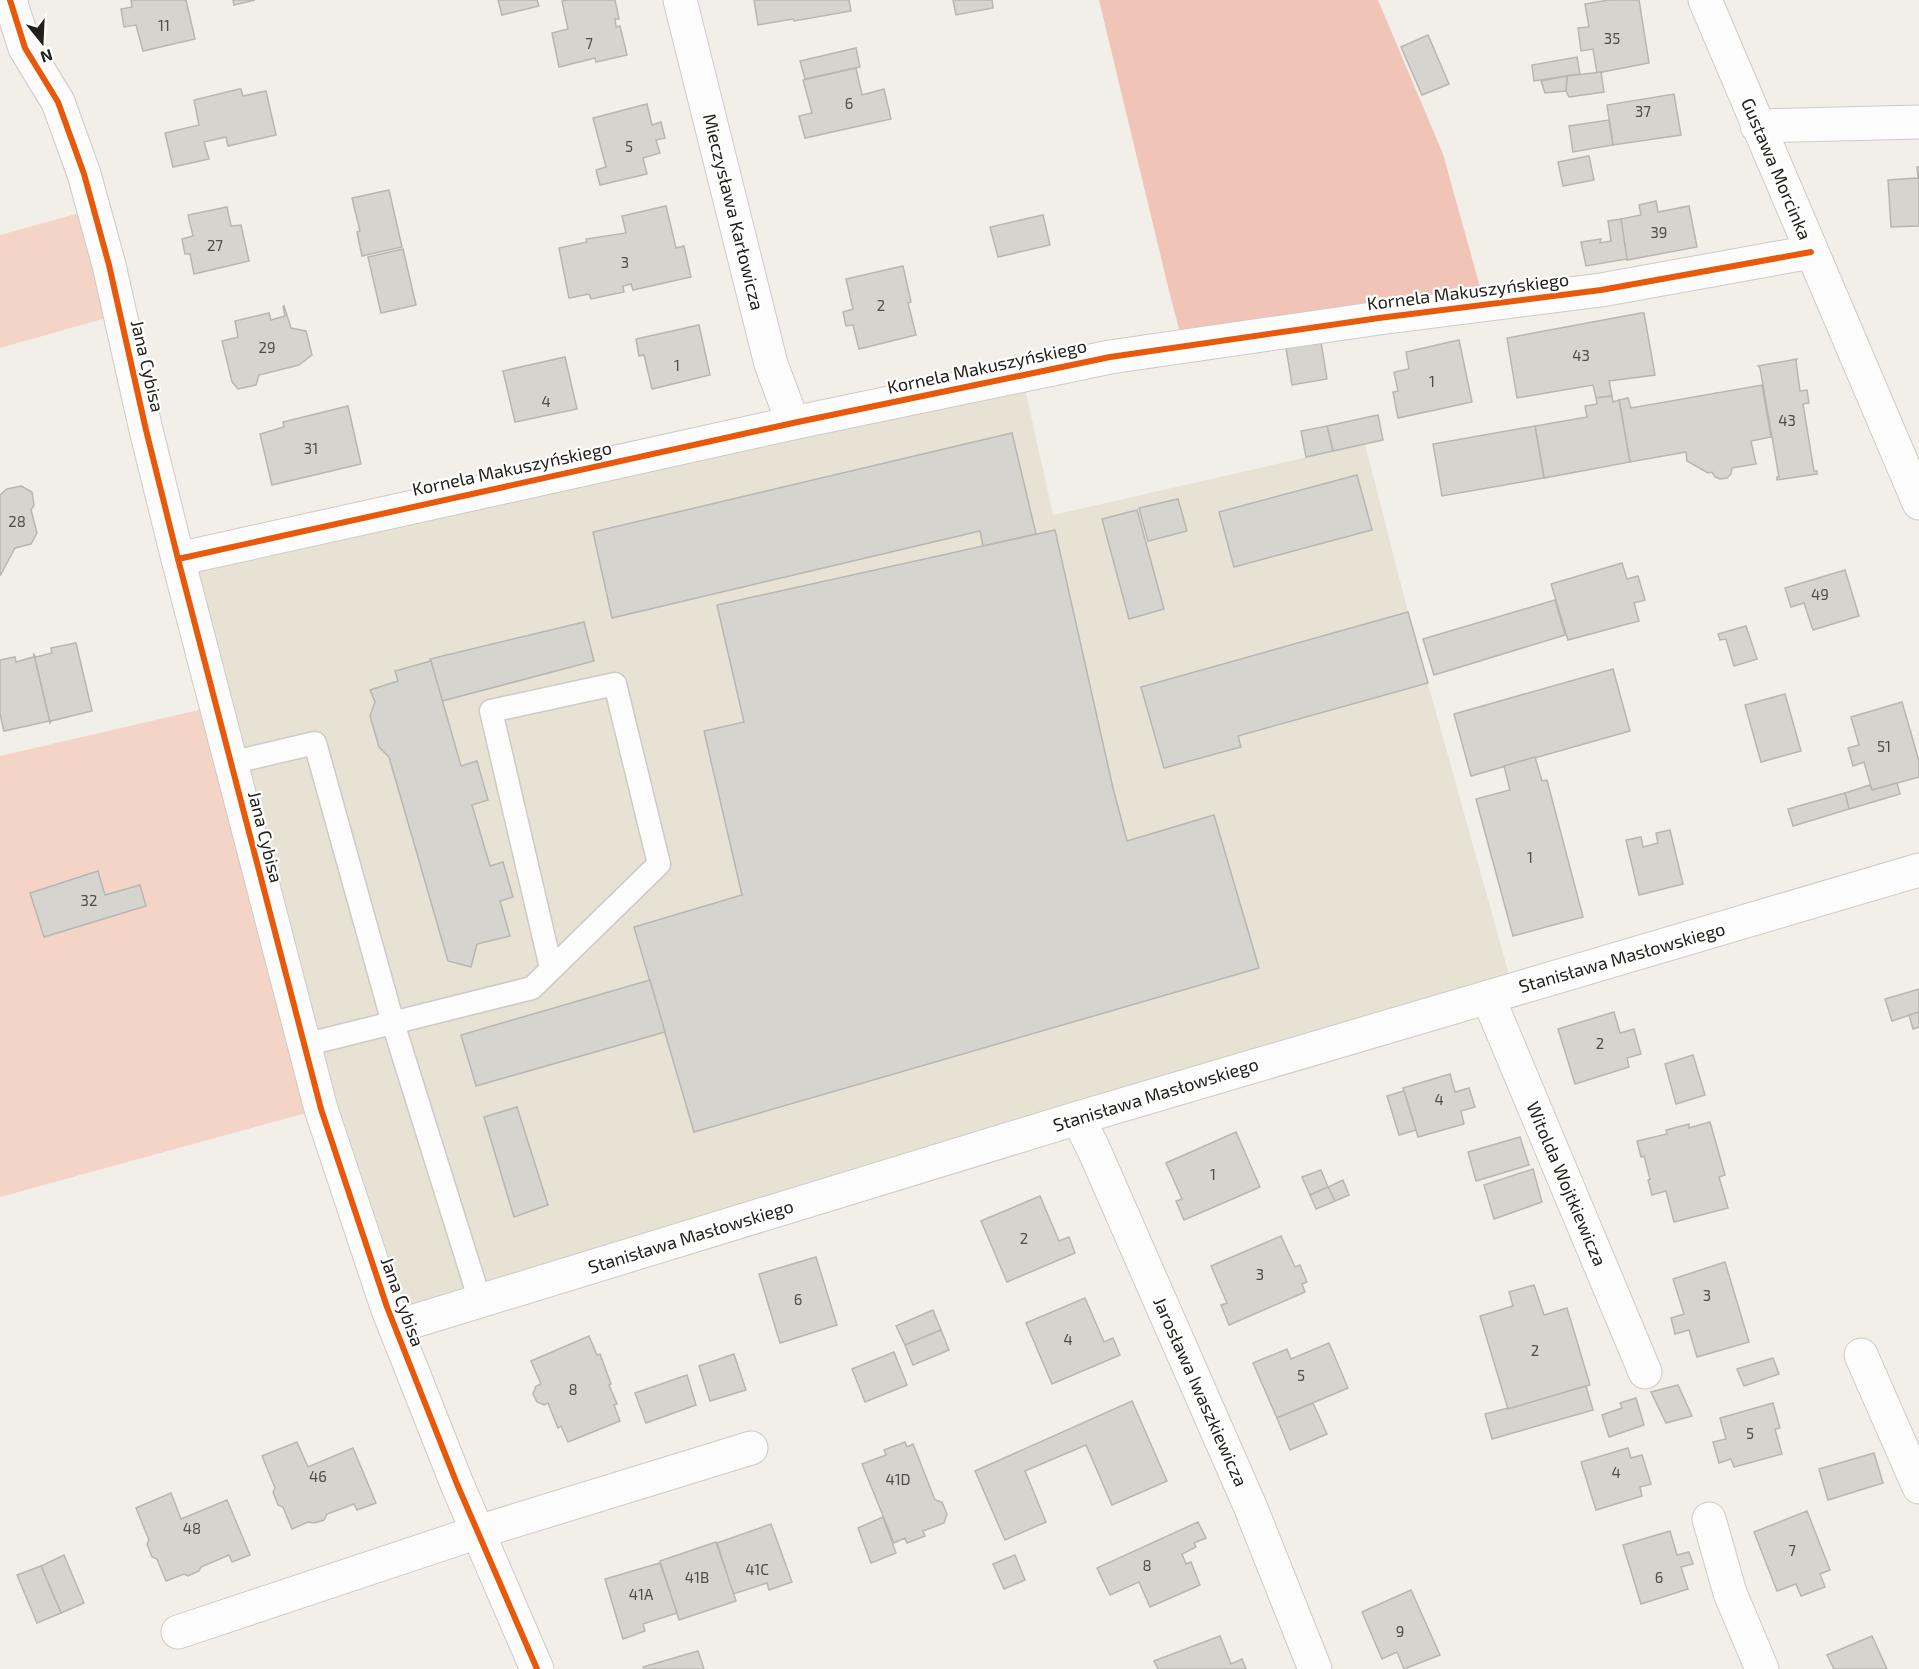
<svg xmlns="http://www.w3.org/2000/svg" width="1919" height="1669" font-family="'Exo 2',sans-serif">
  <rect width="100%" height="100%" fill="#f2eee8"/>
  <!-- built -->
  <path fill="#e8e2d5" d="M1022 375 1053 515 1365 444 1408 612 1508 971 1514 989 395 1327 178 559Z"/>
  <!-- green -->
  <g fill="#f5d4c8">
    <path d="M94 209 120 314 0 348V235Z"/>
    <path d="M216 706 321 1109 0 1197V756Z"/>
  </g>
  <!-- forest -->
  <path fill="#f0c5b7" d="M1099 0H1378L1443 154 1485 305 1184 347 1171 299Z"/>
  <!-- building -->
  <g fill="#d5d4cf" stroke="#b8b6b2" stroke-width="1.5">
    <path d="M131 0H186L195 39 143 51 136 25 124 27 121 9 132 7Z"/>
    <path d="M233 0H255L234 5Z"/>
    <path d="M498 0H537L539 6 502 15Z"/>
    <path d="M568 0H615L619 19H615L616 27 620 26 627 55 596 62 595 58 559 67 552 33 568 29 562 1Z"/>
    <path d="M754 0H849L851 11 794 21 793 19 758 25Z"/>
    <path d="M953 0H992L993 8 956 15Z"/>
    <path d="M1609 0H1639L1649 63 1597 73 1593 49 1581 51 1578 28 1589 27 1585 4Z"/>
    <path d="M1428 35 1449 84 1422 95 1401 47Z"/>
    <path d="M856 48 860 67 805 79 800 61Z"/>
    <path d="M1577 57 1580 74 1534 81 1532 65Z"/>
    <path d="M856 68 862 95 884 89 891 119 805 138 799 116 812 113 803 80Z"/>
    <path d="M1601 72 1604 92 1569 97 1566 91 1567 76Z"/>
    <path d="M1567 76 1566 91 1545 93 1541 81Z"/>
    <path d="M239 89H241L243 96 266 91 276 135 228 146 226 137 204 142 209 159 173 167 165 133 199 125 194 100Z"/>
    <path d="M1674 94 1681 135 1613 145 1607 105Z"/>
    <path d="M647 104 652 125 661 122 665 138 656 140 660 153 643 158 647 174 600 185 596 170 606 167 593 118Z"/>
    <path d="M1609 120 1613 145 1573 152 1569 126Z"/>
    <path d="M1589 156 1594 180 1563 186 1558 162Z"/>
    <path d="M1917 167H1919V226L1891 227 1888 180 1918 178Z"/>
    <path d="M389 190 402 247 362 256 357 232 360 231 352 198Z"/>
    <path d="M1656 201 1658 212 1689 206 1697 247 1627 260 1621 219 1641 215 1639 205Z"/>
    <path d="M666 206 676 248 684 246 691 277 633 290 631 284 623 286 624 292 591 299 589 294 569 298 559 248 587 242 586 239 626 233 622 216Z"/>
    <path d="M227 207 231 226 241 225 249 261 194 274 190 254H185L182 239 193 236 188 215Z"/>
    <path d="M1043 215 1050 245 998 257 990 227Z"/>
    <path d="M1621 219 1627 259 1586 266 1581 242 1601 239 1600 243 1611 241 1608 221Z"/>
    <path d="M403 249 416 305 381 313 368 257Z"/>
    <path d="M903 266 911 302 908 303 916 335 859 349 853 325 846 326 843 312 853 309 846 279Z"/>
    <path d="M284 306 291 328 306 331 312 355 299 365 259 375 256 385 238 389 232 382 222 341 238 337 235 321 269 313 271 320 285 316 283 307Z"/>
    <path d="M1641 313H1644L1655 375 1609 381 1612 396 1596 398 1593 385 1517 398 1507 338Z"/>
    <path d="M699 325 710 375 652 389 644 355 639 356 636 339Z"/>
    <path d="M1459 340 1472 402 1398 418 1393 392 1398 391 1394 372 1409 369 1406 352Z"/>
    <path d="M1321 342 1327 379 1292 385 1286 348Z"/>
    <path d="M565 357 577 409 515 422 503 371Z"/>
    <path d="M1797 359 1796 361 1800 391 1807 390 1809 403 1803 404 1814 471H1817V474L1777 480V477H1779L1760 368 1758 366Z"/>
    <path d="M1762 385 1771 437 1751 441 1756 464 1732 468 1731 474 1727 478 1720 479 1715 477 1712 472 1708 473 1687 461 1686 452 1630 462 1619 400 1628 398 1631 408Z"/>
    <path d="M1612 396 1613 402 1619 400 1630 462 1544 478 1535 426 1587 417 1585 406 1597 404 1596 398Z"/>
    <path d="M348 406 361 464 272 485 260 434 284 427 283 422Z"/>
    <path d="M1378 415 1383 440 1333 451 1327 426Z"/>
    <path d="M1327 426 1333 451 1306 457 1301 431Z"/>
    <path d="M1535 426 1544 478 1442 496 1433 444Z"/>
    <path d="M1012 433 1036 534 983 546 980 531 612 618 593 532Z"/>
    <path d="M1357 475 1372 530 1234 567 1219 512Z"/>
    <path d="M21 486 32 492 34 505 31 510 37 533 31 544 15 548 0 576V495L7 489Z"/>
    <path d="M1178 499 1187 531 1148 541 1139 508Z"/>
    <path d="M1137 510 1164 609 1129 619 1102 519Z"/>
    <path d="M1055 530 1113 788 1127 841 1214 815 1259 968 694 1132 634 927 742 895 704 731 744 722 717 605Z"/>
    <path d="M1622 563 1627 579 1638 576 1645 600 1634 603 1639 621 1568 640 1551 584Z"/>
    <path d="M1845 570 1859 616 1813 630 1804 603 1791 607 1785 588Z"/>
    <path d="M1555 600 1565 635 1434 675 1423 639Z"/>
    <path d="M1408 612 1428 683 1238 736 1241 747 1164 768 1141 687Z"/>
    <path d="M584 622 594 661 442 701 430 659Z"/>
    <path d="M1746 626 1757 659 1734 666 1726 639 1720 640 1718 634Z"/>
    <path d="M76 643 92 711 51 721 50 723 34 655 36 657 52 653 51 648Z"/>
    <path d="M34 655 50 723 49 721 4 731 0 714V660L15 657 16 662 33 657Z"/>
    <path d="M431 661 461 766 477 761 488 800 472 805 490 866 503 862 513 897 500 901 510 936 477 944 471 967 448 961 389 757 379 747 370 716 375 702 370 690 398 681 395 671Z"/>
    <path d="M1613 669 1630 731 1471 776 1454 714Z"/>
    <path d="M1785 694 1801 751 1761 762 1745 705Z"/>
    <path d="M1902 702 1919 761V777L1872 790 1864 762 1853 766 1848 748 1859 745 1851 717Z"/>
    <path d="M1535 757 1542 781 1547 780 1583 917 1513 936 1476 799 1510 790 1504 766Z"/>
    <path d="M1897 783 1900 794 1849 809 1845 793 1870 785 1872 790Z"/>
    <path d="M1845 793 1849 809 1793 826 1788 809Z"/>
    <path d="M1670 830 1683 884 1639 895 1626 840 1641 837 1643 847 1658 843 1656 833Z"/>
    <path d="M98 871 105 895 140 885 146 906 44 937 30 893Z"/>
    <path d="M650 980 665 1032 476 1086 461 1035Z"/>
    <path d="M1919 989V1012L1892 1021 1885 999Z"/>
    <path d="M1614 1012 1620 1033 1634 1029 1641 1054 1627 1058 1629 1067 1575 1084 1558 1029Z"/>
    <path d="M1919 1012V1027L1913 1029 1909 1015Z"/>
    <path d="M1693 1055 1705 1095 1676 1104 1665 1064Z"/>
    <path d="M1450 1074 1455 1092 1469 1088 1475 1107 1461 1111 1464 1124 1418 1137 1403 1088Z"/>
    <path d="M1404 1091 1416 1130 1399 1135 1387 1096Z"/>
    <path d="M517 1107 548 1205 514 1217 484 1117Z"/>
    <path d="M1710 1122 1725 1175 1719 1177 1728 1208 1674 1222 1666 1191 1652 1195 1648 1180 1650 1179 1644 1156 1641 1157 1637 1141 1667 1134 1666 1130 1689 1124V1128Z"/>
    <path d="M1236 1132 1260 1187 1184 1220 1176 1201 1182 1199 1166 1163Z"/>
    <path d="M1520 1137 1529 1165 1476 1181 1468 1152Z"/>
    <path d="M1533 1169 1542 1202 1494 1219 1484 1185Z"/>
    <path d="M1321 1170 1328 1187 1310 1195 1302 1177Z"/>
    <path d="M1343 1180 1349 1195 1335 1201 1328 1187Z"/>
    <path d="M1328 1187 1335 1201 1316 1209 1310 1195Z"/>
    <path d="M1040 1196 1059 1241 1069 1237 1075 1253 1007 1282 981 1221Z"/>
    <path d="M1281 1236 1295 1267 1300 1265 1307 1282 1302 1284 1305 1292 1229 1325 1221 1305 1227 1303 1211 1266Z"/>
    <path d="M816 1257 837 1325 780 1343 759 1274Z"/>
    <path d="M1725 1262 1749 1342 1697 1357 1689 1330 1675 1334 1671 1318 1684 1314 1673 1279Z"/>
    <path d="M1534 1285 1544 1315 1567 1308 1590 1385 1508 1409 1480 1316 1513 1306 1509 1292Z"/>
    <path d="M1085 1298 1104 1342 1113 1338 1120 1355 1052 1384 1026 1323Z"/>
    <path d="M933 1310 941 1330 905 1345 896 1326Z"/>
    <path d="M941 1330 949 1350 913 1365 905 1345Z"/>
    <path d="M589 1336 597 1355 600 1354 611 1384 609 1385 617 1404 614 1405 620 1421 568 1442 561 1426 558 1428 548 1403 544 1405 537 1402 533 1394 536 1386 541 1384 531 1361Z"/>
    <path d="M1329 1343 1348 1388 1277 1418 1253 1363 1287 1349 1291 1359Z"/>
    <path d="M894 1352 907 1385 865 1402 852 1369Z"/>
    <path d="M734 1354 746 1390 710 1401 699 1366Z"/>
    <path d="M1773 1358 1779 1374 1744 1386 1737 1369Z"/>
    <path d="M687 1375 696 1405 646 1423 635 1393Z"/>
    <path d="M1678 1385 1692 1416 1666 1423 1651 1392Z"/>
    <path d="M1586 1386 1593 1410 1492 1439 1485 1414 1508 1408V1409Z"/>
    <path d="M1636 1398 1644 1425 1609 1437 1602 1415 1622 1408 1620 1403Z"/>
    <path d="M1132 1401 1167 1481 1112 1505 1086 1445 1025 1471 1046 1522 1005 1540 975 1471Z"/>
    <path d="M1313 1403 1327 1434 1290 1450 1277 1418Z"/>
    <path d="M1773 1403 1780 1428 1775 1429 1782 1454 1734 1467 1731 1459 1719 1463 1713 1442 1726 1439 1720 1418Z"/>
    <path d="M297 1442 308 1467 353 1448 376 1503 357 1510 354 1504 327 1514 324 1520 314 1523 308 1522 292 1529 283 1507 278 1505 273 1492 275 1488 262 1456Z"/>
    <path d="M905 1442 907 1447 913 1444 935 1500 942 1502 947 1514 944 1523 923 1531 925 1536 907 1543 905 1538 894 1543 862 1464 886 1455 884 1450Z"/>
    <path d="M1628 1448 1631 1458 1642 1455 1651 1484 1640 1487 1642 1496 1596 1510 1581 1462Z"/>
    <path d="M1874 1453 1883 1483 1828 1500 1819 1469Z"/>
    <path d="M171 1493 181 1519 227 1500 250 1555 232 1562 229 1555 201 1567 199 1571 188 1576 184 1574 166 1581 157 1559 152 1557 147 1544 149 1540 136 1508Z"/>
    <path d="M1807 1511 1830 1570 1820 1574 1825 1587 1801 1596 1796 1584 1777 1591 1754 1532Z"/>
    <path d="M883 1517 896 1553 871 1563 858 1528Z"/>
    <path d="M1198 1522 1206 1538 1194 1543 1196 1547 1182 1554 1186 1564 1191 1562 1200 1585 1150 1607 1139 1582 1110 1595 1097 1568Z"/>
    <path d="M771 1524 792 1582 769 1590 767 1583 733 1594 717 1543Z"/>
    <path d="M1670 1531 1677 1555 1689 1552 1693 1564 1681 1567 1688 1589 1641 1604 1623 1545Z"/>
    <path d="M716 1542 736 1601 679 1620 660 1561Z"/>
    <path d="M64 1555 84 1603 61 1613 41 1566Z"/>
    <path d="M1015 1555 1025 1580 1004 1589 993 1564Z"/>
    <path d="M660 1563 677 1613 643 1624 645 1631 623 1639 605 1579Z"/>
    <path d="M41 1566 61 1613 37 1623 17 1575Z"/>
    <path d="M1411 1590 1440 1655 1404 1669 1397 1652 1382 1659 1362 1612Z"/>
    <path d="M1220 1636 1231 1664 1242 1659 1246 1669H1158L1154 1661Z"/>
    <path d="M1872 1636 1887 1669H1834L1827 1655Z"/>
    <path d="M698 1651 704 1669H644L643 1667Z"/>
  </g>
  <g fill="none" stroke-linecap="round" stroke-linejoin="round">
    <defs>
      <g id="lane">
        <path d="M230 763 315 743 393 1023 480 1301"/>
        <path d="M304 1045 532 988 659 864 615 684 491 711 551 968"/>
      </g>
      <g id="street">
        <path d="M10 0 25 48 58 102 84 174 109 265 146 430 178 559 321 1109 387 1307 457 1484 537 1669"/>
        <path d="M680 0 771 364 793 423"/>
        <path d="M1757 126 1919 122"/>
        <path d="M178 559 793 423 1110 357 1379 318 1601 290 1811 252"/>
        <path d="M1488 997 1645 1372"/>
        <path d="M1078 1118 1094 1150 1250 1506 1315 1669"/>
        <path d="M395 1327 1078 1118 1919 870"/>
        <path d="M1861 1355 1919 1487"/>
        <path d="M1709 1519 1730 1593 1762 1669"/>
        <path d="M178 1632 478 1532 751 1448"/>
      </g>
      <path id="secondary" d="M1705 0 1919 503"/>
    </defs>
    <!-- lane casing -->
    <use href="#lane" stroke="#cecbc6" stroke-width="25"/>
    <!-- street casing -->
    <use href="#street" stroke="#cecbc6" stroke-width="35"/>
    <!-- secondary casing -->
    <use href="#secondary" stroke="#cecbc6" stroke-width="35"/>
    <!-- lane -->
    <use href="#lane" stroke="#fdfcfc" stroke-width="22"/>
    <!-- street -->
    <use href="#street" stroke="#fdfcfc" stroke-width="33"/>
    <!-- secondary -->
    <use href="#secondary" stroke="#fdfcfc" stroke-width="33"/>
    <defs>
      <g id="cycleway">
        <path d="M10 0 25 48 58 102 84 174 109 265 146 430 178 559 321 1109 387 1307 457 1484 537 1669"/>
        <path d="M178 559 793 423 1110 357 1379 318 1601 290 1811 252"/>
      </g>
    </defs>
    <!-- cycleway casing -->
    <use href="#cycleway" stroke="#fff" stroke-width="10"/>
    <!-- cycleway -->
    <use href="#cycleway" stroke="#e8590c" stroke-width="6"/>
  </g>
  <g text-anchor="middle" stroke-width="4.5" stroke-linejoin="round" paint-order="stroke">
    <!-- number labels -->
    <g font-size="15" fill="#4f4d49">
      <text x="164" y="31">11</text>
      <text x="1612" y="44">35</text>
      <text x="589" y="49">7</text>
      <text x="849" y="109">6</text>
      <text x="1643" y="117">37</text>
      <text x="629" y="152">5</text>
      <text x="1659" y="238">39</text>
      <text x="215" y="251">27</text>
      <text x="625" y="268">3</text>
      <text x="881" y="311">2</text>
      <text x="267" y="353">29</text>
      <text x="1581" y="361">43</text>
      <text x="677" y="371">1</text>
      <text x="1432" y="387">1</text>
      <text x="546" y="407">4</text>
      <text x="1787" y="426">43</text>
      <text x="311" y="454">31</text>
      <text x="17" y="527">28</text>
      <text x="1820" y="600">49</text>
      <text x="1884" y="752">51</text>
      <text x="1530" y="863">1</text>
      <text x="89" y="906">32</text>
      <text x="1600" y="1049">2</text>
      <text x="1439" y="1105">4</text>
      <text x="1213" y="1180">1</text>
      <text x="1024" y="1244">2</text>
      <text x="1260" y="1280">3</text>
      <text x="1707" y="1301">3</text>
      <text x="798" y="1305">6</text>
      <text x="1068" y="1345">4</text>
      <text x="1535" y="1356">2</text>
      <text x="1301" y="1381">5</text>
      <text x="573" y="1395">8</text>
      <text x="1750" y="1439">5</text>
      <text x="1616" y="1478">4</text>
      <text x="318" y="1482">46</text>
      <text x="898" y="1485">41D</text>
      <text x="192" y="1534">48</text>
      <text x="1792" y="1556">7</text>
      <text x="1147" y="1571">8</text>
      <text x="757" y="1575">41C</text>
      <text x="697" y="1583">41B</text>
      <text x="1659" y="1583">6</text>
      <text x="641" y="1600">41A</text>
      <text x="1400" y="1637">9</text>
    </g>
    <!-- street labels -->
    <g font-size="18" fill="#22201c" stroke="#fff">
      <text transform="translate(1776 169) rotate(67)" y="6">Gustawa Morcinka</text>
      <text transform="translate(733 212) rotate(76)" y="6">Mieczysława Karłowicza</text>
      <text transform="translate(1468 292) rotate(-7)" y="6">Kornela Makuszyńskiego</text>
      <text transform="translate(147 366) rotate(77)" y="6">Jana Cybisa</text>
      <text transform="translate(987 367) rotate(-12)" y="6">Kornela Makuszyńskiego</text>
      <text transform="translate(512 469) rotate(-12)" y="6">Kornela Makuszyńskiego</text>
      <text transform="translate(265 837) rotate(76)" y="6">Jana Cybisa</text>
      <text transform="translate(1622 958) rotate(-16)" y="6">Stanisława Masłowskiego</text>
      <text transform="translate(1156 1095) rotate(-17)" y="6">Stanisława Masłowskiego</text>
      <text transform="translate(1566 1184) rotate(67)" y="6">Witolda Wojtkiewicza</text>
      <text transform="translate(691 1237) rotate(-17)" y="6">Stanisława Masłowskiego</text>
      <text transform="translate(402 1302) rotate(70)" y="6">Jana Cybisa</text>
      <text transform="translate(1200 1392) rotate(66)" y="6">Jarosława Iwaszkiewicza</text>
    </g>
  </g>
  <!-- north arrow -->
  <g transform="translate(42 42) rotate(162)" stroke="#ffffff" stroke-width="4.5" paint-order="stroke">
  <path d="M0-4.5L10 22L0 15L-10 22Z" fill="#22201c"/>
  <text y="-9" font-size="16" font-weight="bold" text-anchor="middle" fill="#22201c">N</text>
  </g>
</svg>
